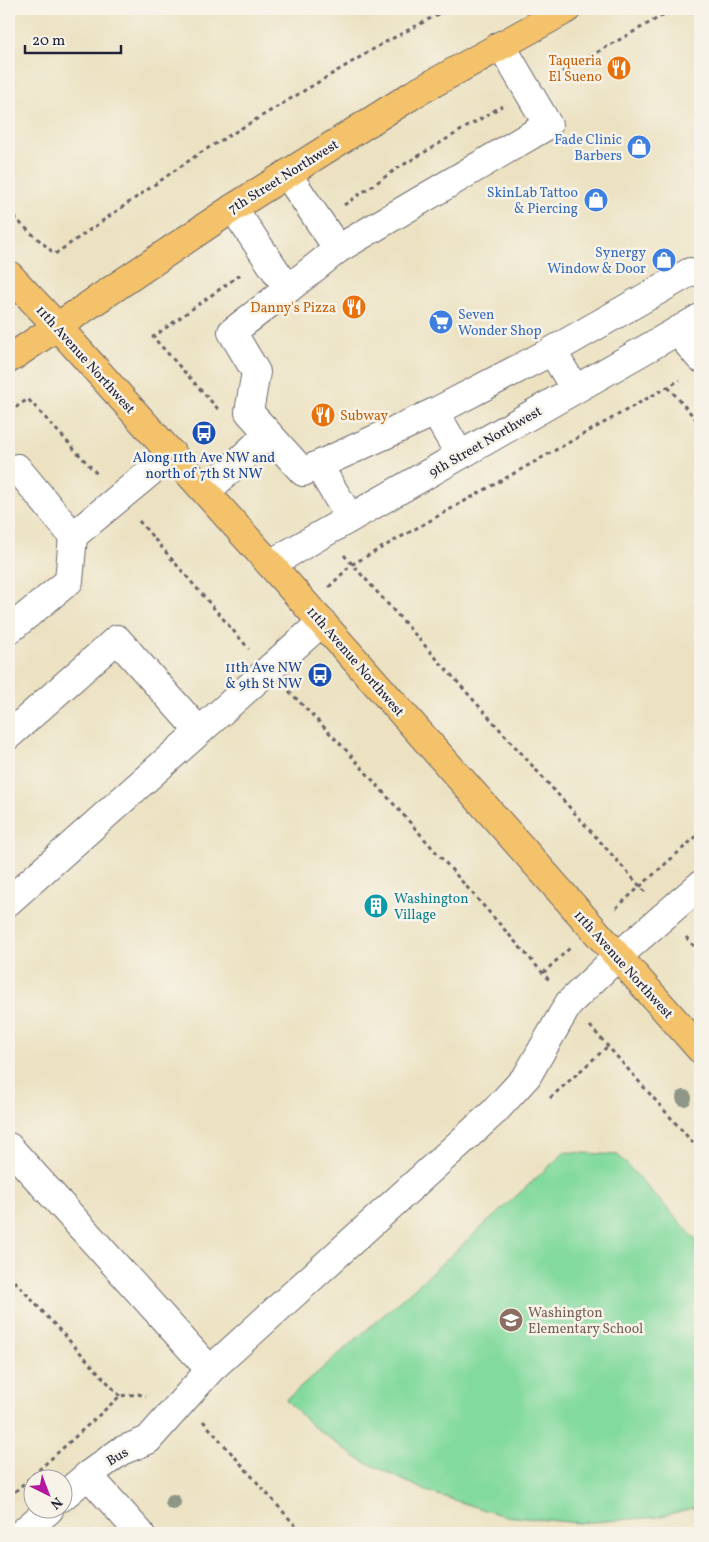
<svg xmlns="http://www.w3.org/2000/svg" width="709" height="1542" font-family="Vollkorn,serif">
  <rect width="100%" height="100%" fill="#f7f3e8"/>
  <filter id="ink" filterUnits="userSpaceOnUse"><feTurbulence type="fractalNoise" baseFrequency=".02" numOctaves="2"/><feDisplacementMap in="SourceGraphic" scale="10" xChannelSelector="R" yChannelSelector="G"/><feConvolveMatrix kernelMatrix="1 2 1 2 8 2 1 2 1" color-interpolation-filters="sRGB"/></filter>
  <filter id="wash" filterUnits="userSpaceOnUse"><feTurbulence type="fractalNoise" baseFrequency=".0096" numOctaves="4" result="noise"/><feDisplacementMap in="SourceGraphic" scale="20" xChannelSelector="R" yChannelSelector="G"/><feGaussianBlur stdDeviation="1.12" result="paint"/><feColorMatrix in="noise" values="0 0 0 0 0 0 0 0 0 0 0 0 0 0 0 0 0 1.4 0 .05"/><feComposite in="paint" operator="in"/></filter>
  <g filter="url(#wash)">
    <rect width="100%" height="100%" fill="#ece2c2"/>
    <!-- green -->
    <path fill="#83da9e" stroke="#527e6c" d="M565 1152 618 1155 700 1244V1506L658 1517 579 1523 504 1516 426 1491 357 1458 311 1425 286 1400 419 1284Z"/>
  </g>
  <g filter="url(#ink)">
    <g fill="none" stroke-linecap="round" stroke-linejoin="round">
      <defs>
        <g id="minor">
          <path d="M287 174 338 249"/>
          <path d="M233 208 288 289 338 249 548 125 501 45"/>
          <path d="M288 289 232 332 256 372 249 412 303 472 435 412 552 351 690 272"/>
          <path d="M677 331 700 358"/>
          <path d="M552 351 575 389"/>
          <path d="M435 412 460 455"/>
          <path d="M318 465 350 518"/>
          <path d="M9 474 17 468 73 536 172 454"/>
          <path d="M206 492 268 434"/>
          <path d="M270 564 700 318"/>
          <path d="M9 630 69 581 73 536"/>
          <path d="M9 735 117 639 199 731"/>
          <path d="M9 901 322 622"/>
          <path d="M9 1147 210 1370"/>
          <path d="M88 1475 140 1533"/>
          <path d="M62 1497 88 1475 121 1451 148 1440 210 1370 494 1112 527 1076 569 1003 617 957 700 885"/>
          <path d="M22 1533 49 1510"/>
        </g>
        <g id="major">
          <path d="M9 275 57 326 270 564 700 1049"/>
          <path d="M9 359 233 208 414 94 567 9"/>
        </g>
      </defs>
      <!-- minor casing -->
      <use href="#minor" stroke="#69656a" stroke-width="30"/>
      <!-- major casing -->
      <use href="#major" stroke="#69656a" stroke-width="30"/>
      <!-- path -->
      <g stroke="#69656a" stroke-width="3" stroke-dasharray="4 4" stroke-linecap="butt">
        <path d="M555 76 674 9"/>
        <path d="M344 205 398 168 502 106"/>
        <path d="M9 210 22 225 55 254 200 153 382 44 448 9"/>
        <path d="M668 387 700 424"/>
        <path d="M218 409 153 337 241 274"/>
        <path d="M9 412 28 399 98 475"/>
        <path d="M139 521 249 649"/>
        <path d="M344 555 646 893"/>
        <path d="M329 587 351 565 680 380"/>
        <path d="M289 691 347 751 549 980"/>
        <path d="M616 908 700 833"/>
        <path d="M686 937 700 953"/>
        <path d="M543 973 570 948"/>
        <path d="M590 1026 700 1151"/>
        <path d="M550 1098 607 1047"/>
        <path d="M9 1275 120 1396"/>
        <path d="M203 1421 302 1533"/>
        <path d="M9 1497 120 1396 138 1394 146 1396"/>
        <path d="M83 1533 88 1529 92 1533"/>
      </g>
      <!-- minor -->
      <use href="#minor" stroke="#fff" stroke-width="28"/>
      <!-- major -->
      <use href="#major" stroke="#f4c26a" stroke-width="28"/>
    </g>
    <!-- trees -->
    <g fill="#8d9788">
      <circle cx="684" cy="1098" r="8"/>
      <circle cx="173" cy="1502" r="8"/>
    </g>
  </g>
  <!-- icons -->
  <defs>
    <symbol id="restaurant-disc" viewBox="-11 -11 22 22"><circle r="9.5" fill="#e8710a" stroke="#f7f3e8"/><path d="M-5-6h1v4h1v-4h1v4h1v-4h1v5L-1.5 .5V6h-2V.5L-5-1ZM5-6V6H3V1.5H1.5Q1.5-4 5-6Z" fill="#fff"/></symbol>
    <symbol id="shop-disc" viewBox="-11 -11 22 22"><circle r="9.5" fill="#3f7fe0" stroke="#f7f3e8"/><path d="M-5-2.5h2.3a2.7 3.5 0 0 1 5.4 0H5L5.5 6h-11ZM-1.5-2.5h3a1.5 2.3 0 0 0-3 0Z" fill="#fff"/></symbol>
    <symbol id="supermarket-disc" viewBox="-11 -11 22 22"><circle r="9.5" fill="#3f7fe0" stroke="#f7f3e8"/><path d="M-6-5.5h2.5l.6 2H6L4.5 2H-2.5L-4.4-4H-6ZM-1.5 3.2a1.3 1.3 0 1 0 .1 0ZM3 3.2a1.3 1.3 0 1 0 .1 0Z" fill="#fff"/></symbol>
    <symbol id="bus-disc" viewBox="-11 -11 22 22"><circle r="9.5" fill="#1a4fb4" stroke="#f7f3e8"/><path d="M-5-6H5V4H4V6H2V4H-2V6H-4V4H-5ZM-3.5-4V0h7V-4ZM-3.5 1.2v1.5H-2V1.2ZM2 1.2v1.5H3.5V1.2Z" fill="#fff"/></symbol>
    <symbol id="building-disc" viewBox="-11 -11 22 22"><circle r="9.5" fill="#0f9aa8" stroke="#f7f3e8"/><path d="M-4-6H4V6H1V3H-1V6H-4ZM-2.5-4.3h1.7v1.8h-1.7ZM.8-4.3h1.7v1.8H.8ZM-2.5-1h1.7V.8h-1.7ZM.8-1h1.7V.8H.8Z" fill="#fff"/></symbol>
    <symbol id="school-disc" viewBox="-11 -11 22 22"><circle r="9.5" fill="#8d6e63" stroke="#f7f3e8"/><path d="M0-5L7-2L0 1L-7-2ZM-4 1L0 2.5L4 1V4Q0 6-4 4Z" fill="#fff"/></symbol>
  </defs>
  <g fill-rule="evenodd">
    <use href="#restaurant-disc" x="605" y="54" width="28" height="28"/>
    <use href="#shop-disc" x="625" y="133" width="28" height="28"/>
    <use href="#shop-disc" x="582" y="186" width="28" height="28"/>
    <use href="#shop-disc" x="650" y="246" width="28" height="28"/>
    <use href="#restaurant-disc" x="340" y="293" width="28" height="28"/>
    <use href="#supermarket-disc" x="427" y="308" width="28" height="28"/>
    <use href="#restaurant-disc" x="309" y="401" width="28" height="28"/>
    <use href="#bus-disc" x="190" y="419" width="28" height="28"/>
    <use href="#bus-disc" x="306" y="661" width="28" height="28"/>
    <use href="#building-disc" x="362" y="892" width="28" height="28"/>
    <use href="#school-disc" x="497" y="1306" width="28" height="28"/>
  </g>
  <g text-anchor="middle" stroke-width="5" stroke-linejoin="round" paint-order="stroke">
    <!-- food labels -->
    <g font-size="14" fill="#c56008" stroke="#f7f3e8" text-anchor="end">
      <text x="602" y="65">Taqueria<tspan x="602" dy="16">El Sueno</tspan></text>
      <text x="336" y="312">Danny's Pizza</text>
      <text x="340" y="420" text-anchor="start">Subway</text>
    </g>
    <!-- shop labels -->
    <g font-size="14" fill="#366cbe" stroke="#f7f3e8" text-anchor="end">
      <text x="622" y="144">Fade Clinic<tspan x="622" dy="16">Barbers</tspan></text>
      <text x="578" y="197">SkinLab Tattoo<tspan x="578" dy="16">&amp; Piercing</tspan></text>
      <text x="646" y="257">Synergy<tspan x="646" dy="16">Window &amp; Door</tspan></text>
      <text x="458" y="319" text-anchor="start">Seven<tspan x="458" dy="16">Wonder Shop</tspan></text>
    </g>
    <!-- street labels -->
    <g font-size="14" fill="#22223b" stroke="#f7f3e8">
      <text transform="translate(283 176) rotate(-32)" y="5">7th Street Northwest</text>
      <text transform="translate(86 359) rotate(48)" y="5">11th Avenue Northwest</text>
      <text transform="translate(485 441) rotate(-30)" y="5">9th Street Northwest</text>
      <text transform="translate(356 661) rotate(49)" y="5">11th Avenue Northwest</text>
      <text transform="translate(624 964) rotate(48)" y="5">11th Avenue Northwest</text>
      <text transform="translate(117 1456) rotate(-31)" y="5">Bus</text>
    </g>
    <!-- transit labels -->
    <g font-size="14" fill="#164399" stroke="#f7f3e8">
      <text x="204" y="462">Along 11th Ave NW and<tspan x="204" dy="16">north of 7th St NW</tspan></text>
      <text x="302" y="672" text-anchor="end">11th Ave NW<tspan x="302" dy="16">&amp; 9th St NW</tspan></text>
    </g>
    <!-- culture labels -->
    <g font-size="14" fill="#0d838f" stroke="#f7f3e8" text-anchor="start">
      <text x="394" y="903">Washington<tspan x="394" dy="16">Village</tspan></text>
    </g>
    <!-- education labels -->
    <g font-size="14" fill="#785e54" stroke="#f7f3e8" text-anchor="start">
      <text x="528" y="1317">Washington<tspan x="528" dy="16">Elementary School</tspan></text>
    </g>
  </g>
  <!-- margin -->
  <rect width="709" height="1542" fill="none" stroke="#f7f3e8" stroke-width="30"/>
  <!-- north arrow -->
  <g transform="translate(48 1494) rotate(138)"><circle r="24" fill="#f7f3e8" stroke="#a29fa3"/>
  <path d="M0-4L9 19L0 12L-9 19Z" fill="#b5179e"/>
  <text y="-8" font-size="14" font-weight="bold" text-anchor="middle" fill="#22223b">N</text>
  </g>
  <!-- scale -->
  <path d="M25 45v8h96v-8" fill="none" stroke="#22223b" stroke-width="2.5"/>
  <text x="32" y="45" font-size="15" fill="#22223b" stroke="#f7f3e8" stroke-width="4" paint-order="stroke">20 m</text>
</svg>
